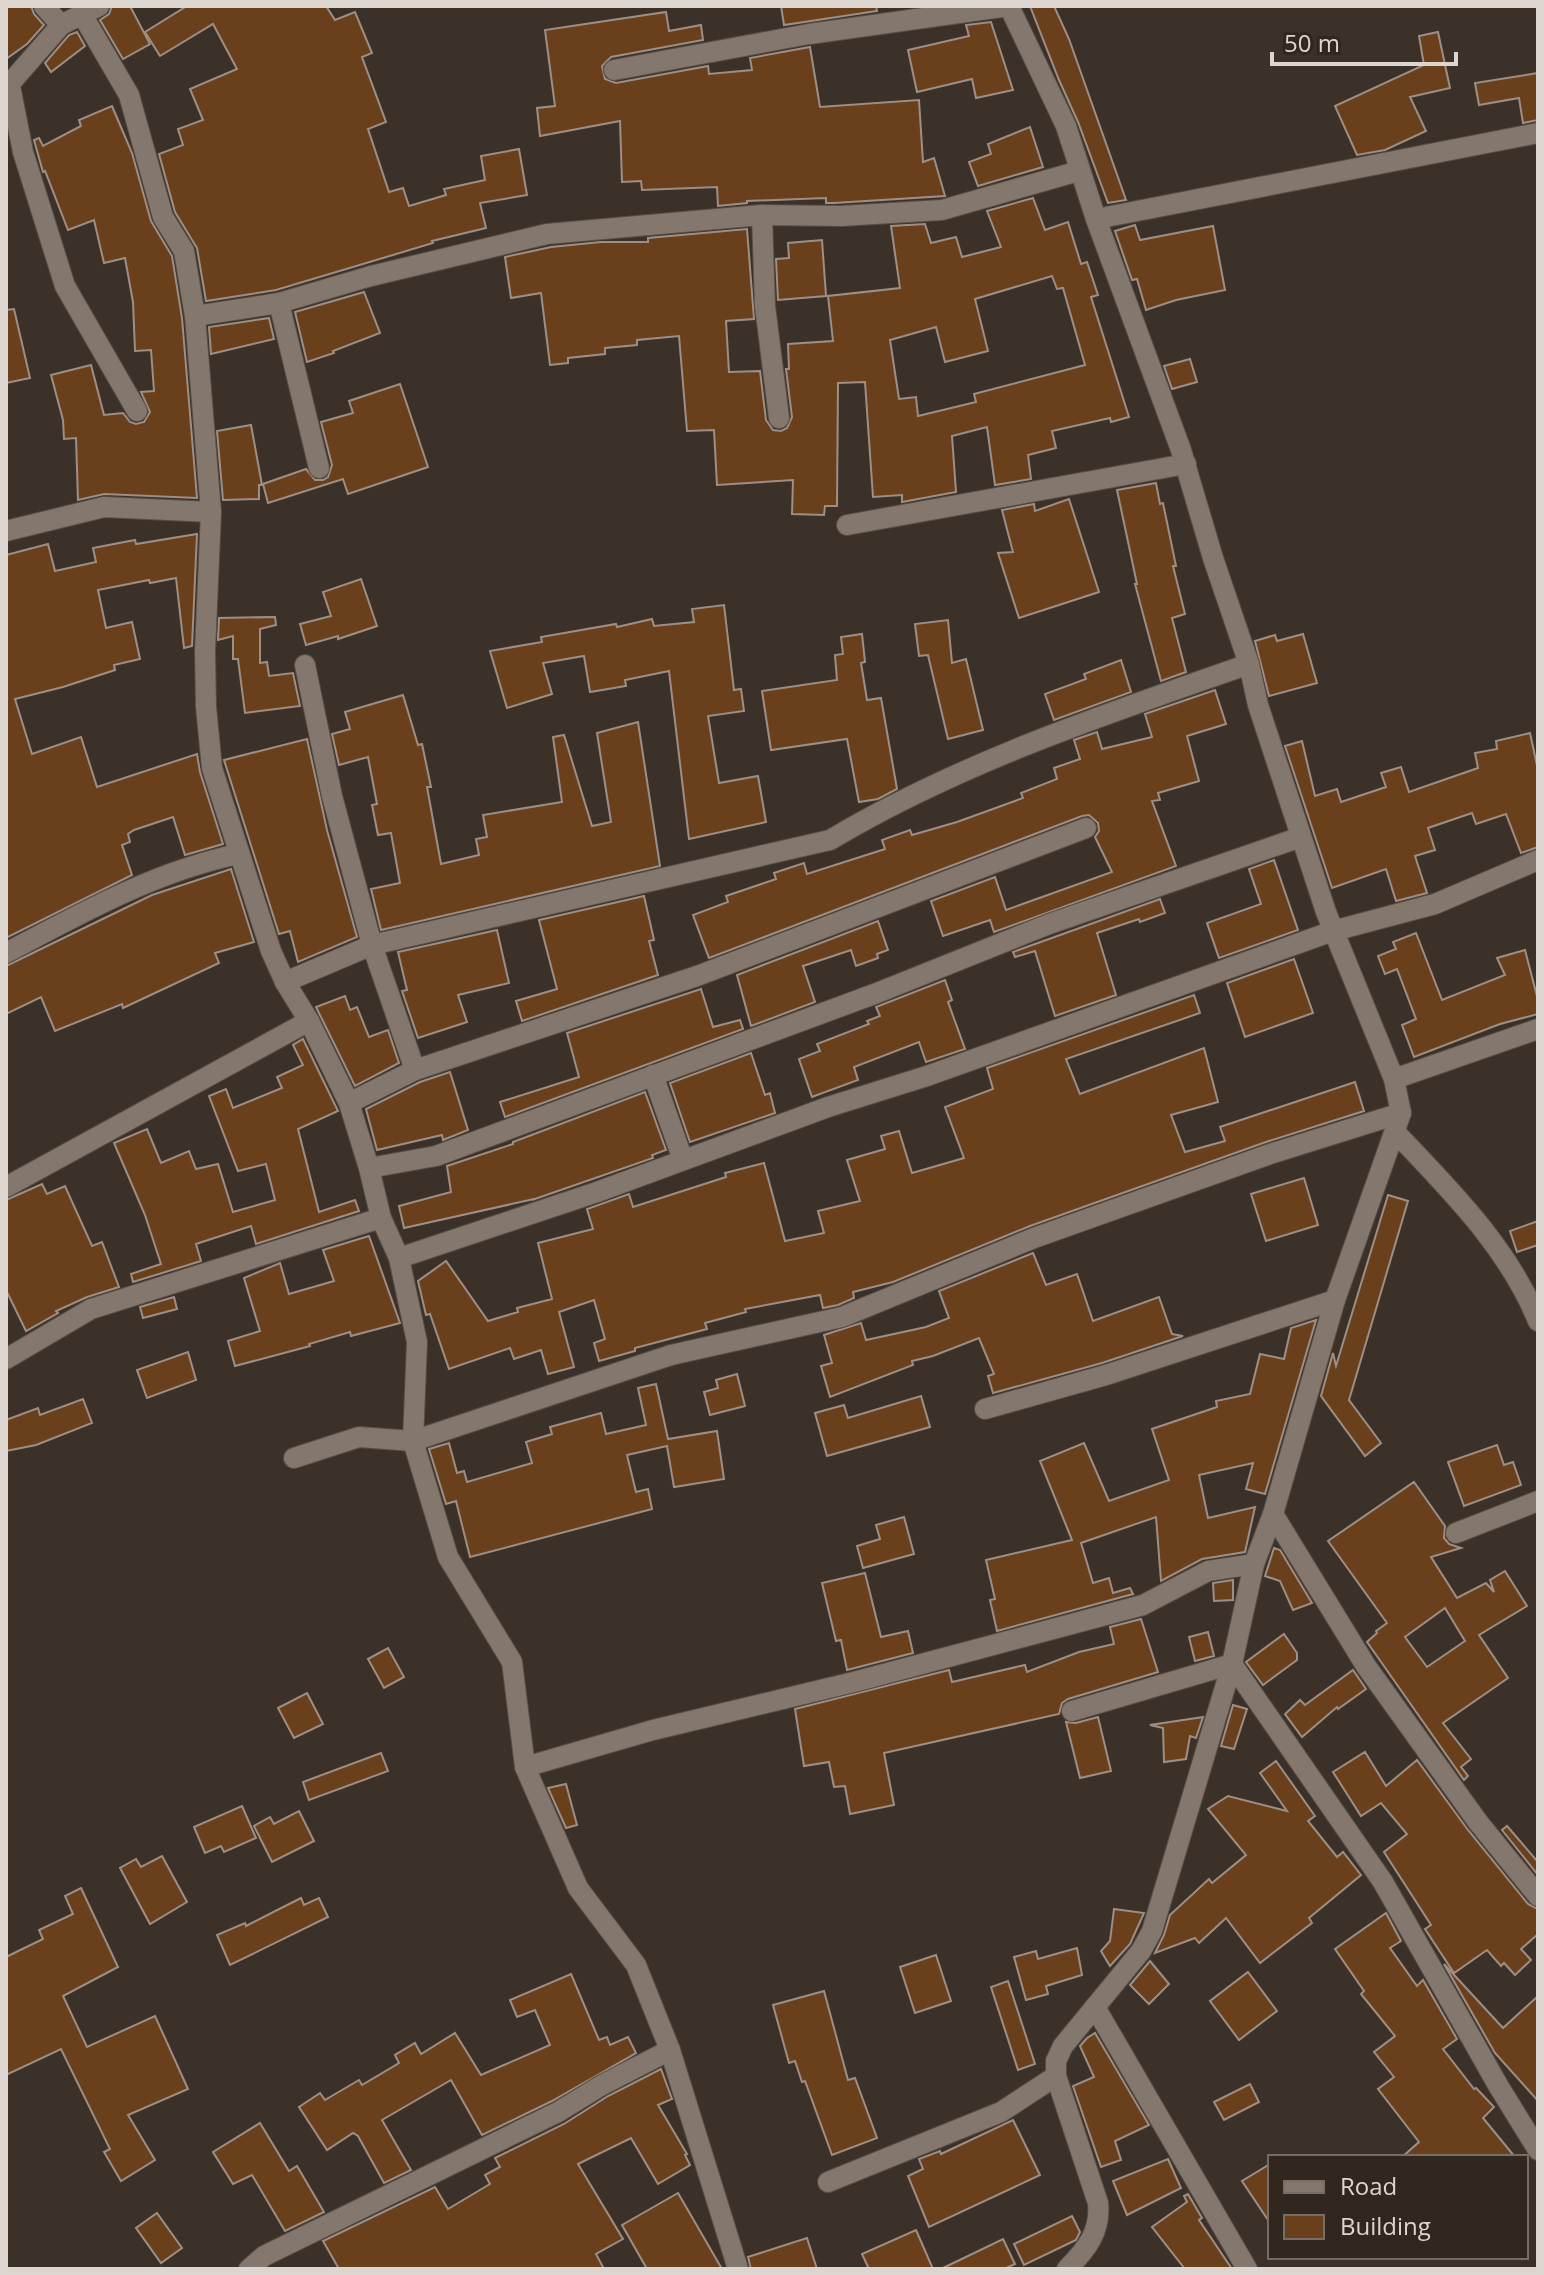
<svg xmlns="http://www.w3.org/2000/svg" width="1544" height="2275" font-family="'Open Sans',sans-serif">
  <rect width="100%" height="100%" fill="#3c3128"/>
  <!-- building -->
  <g fill="#6a3f1c" stroke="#9d8f85" stroke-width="2" fill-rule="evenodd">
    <path d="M6 6H31L34 14 44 25 27 44 6 59Z"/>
    <path d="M112 6H130L150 44 123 59 100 20 109 14Z"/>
    <path d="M187 6H326L335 20 355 12 372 53 362 57 386 122 368 129 389 192 403 188 409 206 446 195 444 189 485 180 481 156 519 149 527 195 480 203 486 228 432 241 433 243 276 290 206 301 197 248 175 212 159 154 183 145 178 129 203 120 190 89 237 69 213 24 160 56 145 32Z"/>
    <path d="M781 6H876L877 11 784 25Z"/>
    <path d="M1030 6H1054L1069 39 1126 200 1108 203 1078 122 1059 80Z"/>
    <path d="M666 12 669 31 701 25 703 40 611 57 602 66 605 79 616 83 708 66 709 74 752 70 750 58 810 47 820 107 919 100 923 162 934 158 945 196 834 203H826V198L747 201V203L718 206 717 187 642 190 641 181 622 182 620 121 540 136 537 108 555 106 545 30Z"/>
    <path d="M991 22 1013 90 976 98 972 79 917 92 908 50 969 36 966 25Z"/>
    <path d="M77 32 85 46 51 72 45 63 69 35Z"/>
    <path d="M1438 32 1450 88 1410 97 1426 131 1385 150 1357 155 1335 106 1424 65 1419 36Z"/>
    <path d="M1538 73V120L1523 123 1519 98 1479 105 1475 83Z"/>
    <path d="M112 106 132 153 151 221 172 256 182 318 197 498 104 494 78 500 76 438 64 439 63 420 51 375 91 365 104 415 123 413 130 422 136 424 144 422 150 412 141 392 154 391 151 350 135 351 133 302 125 258 104 263 94 220 68 230 45 171 43 172 34 140 39 138 43 146 81 126 79 120Z"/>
    <path d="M1030 127 1043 167 978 186 969 162 991 154 988 144Z"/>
    <path d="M1033 198 1045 230 1068 222 1081 264 1087 262 1098 295 1091 297 1129 417 1111 422 1110 418 1052 431 1056 448 1028 455 1031 479 995 485 987 427 952 436 956 492 902 502V495L873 497 865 382 838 383 837 506H825L824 515 792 514 793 480 717 485 714 430 687 431 679 336 637 340V345L605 348V354L568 358V363L550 365 541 293 511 298 505 257 551 247 601 242H648V238L747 229 754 319 726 321 729 372 760 371 766 420 773 430 781 431 787 428 792 417 786 369H789L788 344 833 341 828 296 900 288 891 226 925 224 931 243 956 237 962 257 1001 247 987 211ZM1052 276 1057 289 1063 288 1085 365 974 394 976 402 918 416 916 397 899 399 890 340 936 327 945 362 988 351 975 299Z"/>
    <path d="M1135 225 1140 240 1213 226 1225 290 1176 300 1146 310 1137 279 1132 280 1115 231Z"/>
    <path d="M822 240 826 296 778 300 776 259 789 258 788 243Z"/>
    <path d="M364 292 380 333 333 351 334 353 307 362 295 312Z"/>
    <path d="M14 309 30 378 6 383V310Z"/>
    <path d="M269 318 274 339 211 354 209 327Z"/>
    <path d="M1190 359 1197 382 1172 389 1164 366Z"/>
    <path d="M400 384 428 467 348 494 343 479 268 503 263 484 306 469 315 480H323L328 477 332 465 321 422 353 413 349 401Z"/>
    <path d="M251 425 262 485H259V499L223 500 217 431Z"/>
    <path d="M1156 483 1160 504 1163 503 1176 566H1173L1185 614 1172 618 1186 672 1161 681 1135 584H1137L1117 490Z"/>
    <path d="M1069 499 1099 592 1019 618 998 553 1013 552 1002 510 1034 504 1035 511Z"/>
    <path d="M197 534 192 646 184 648 176 578 150 583 149 580 98 590 106 628 132 622 140 659 114 665 115 670 63 687 15 699 32 754 81 737 97 787 197 754 200 772 223 844 185 855 173 817 134 830 128 834 130 842 122 845 132 875 6 938V555L48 544 55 571 96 562 93 548 135 540 136 544Z"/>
    <path d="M361 579 377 626 338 639V636L306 645 300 624 331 616 323 592Z"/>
    <path d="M724 605 734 690 741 689 744 711 708 716 719 783 758 776 766 822 689 839 669 671 625 680 626 686 590 692 584 656 543 663 552 694 507 708 490 651 542 642 541 637 616 624 617 627 652 619 654 626 694 622 692 609Z"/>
    <path d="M275 617 276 625 260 629V663L267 662 269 676 293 673 300 706 245 713 238 659H233V636L218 640 219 618Z"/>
    <path d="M948 620 952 663 966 659 983 730 948 739 928 655 919 656 915 624Z"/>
    <path d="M862 634 865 662 861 663 867 700 881 698 897 789 878 799 859 802 847 739 771 750 762 691 837 680 835 655 843 654 841 637Z"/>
    <path d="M1303 634 1317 683 1269 696 1255 641 1275 635 1277 641Z"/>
    <path d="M1121 660 1131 692 1054 720 1045 694 1086 679 1084 674Z"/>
    <path d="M1215 690 1226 724 1187 736 1199 781 1158 793 1160 800 1152 801 1176 866 994 932 990 920 943 936 931 901 995 877 1006 910 1112 872 1095 837 1099 831 1098 823 1089 815 1082 816 709 958 693 915 728 902 726 896 776 879 774 873 804 863 807 874 885 849 882 840 910 830 912 835 957 822 1023 798 1021 793 1057 779 1054 768 1080 759 1074 740 1097 732 1102 749 1152 737 1145 714Z"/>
    <path d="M403 695 418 745 422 744 431 787H427L441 864 479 855 476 839 487 837 483 815 562 802 553 737 564 735 592 826 611 822 597 733 638 722 660 866 381 930 371 889 400 883 391 833 378 835 372 805 377 804 368 757 339 765 332 734 350 729 345 712Z"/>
    <path d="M1530 733 1538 770V847L1521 853 1506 814 1476 824 1472 813 1428 828 1435 850 1415 856 1427 893 1396 901 1386 869 1332 888 1285 746 1302 741 1315 796 1337 789 1341 802 1386 787 1381 773 1401 767 1409 792 1478 768 1475 753 1497 749 1496 741Z"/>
    <path d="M307 739 327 830 357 937 298 962 290 931 279 934 224 760Z"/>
    <path d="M1274 860 1298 930 1219 958 1207 923 1261 904 1249 869Z"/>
    <path d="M231 869 254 942 215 953 219 963 123 1008 122 1004 55 1031 41 997 6 1014V966L152 895Z"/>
    <path d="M644 896 654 940 649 941 658 975 522 1021 516 1001 557 989 539 920Z"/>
    <path d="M1160 899 1165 913 1140 922 1139 919 1097 933 1116 995 1055 1016 1035 951 1015 957 1013 952Z"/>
    <path d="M878 921 888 950 877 954 878 958 856 966 851 950 803 966 815 1002 751 1026 737 975Z"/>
    <path d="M497 930 509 983 458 995 467 1022 418 1038 402 991 407 990 398 952Z"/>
    <path d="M1416 933 1442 1000 1505 975 1497 958 1525 950 1538 1000V1014L1500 1024 1414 1057 1402 1025 1416 1019 1397 969 1385 974 1378 956 1396 949 1393 942Z"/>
    <path d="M1294 959 1313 1013 1245 1037 1227 983Z"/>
    <path d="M945 980 952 1000 948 1002 965 1049 926 1062 919 1042 854 1067 858 1080 812 1097 799 1059 820 1051 817 1044 869 1024 867 1021 880 1016 876 1007Z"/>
    <path d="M701 989 713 1027 740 1020 743 1029 505 1117 500 1102 579 1077 567 1033Z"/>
    <path d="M1194 995 1200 1013 1066 1059 1080 1094 1204 1048 1218 1102 1171 1115 1185 1152 1225 1141 1220 1127 1355 1082 1364 1111 1266 1142 1030 1226 893 1282 853 1292 854 1298 838 1305 823 1308 820 1295 745 1309 746 1312 705 1323 707 1329 635 1348V1351L599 1361 594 1343 605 1339 594 1300 559 1312 574 1367 548 1374 541 1350 514 1359 510 1348 449 1369 430 1314 426 1315 418 1281 446 1261 488 1321 518 1312 517 1308 552 1299 538 1243 593 1229 587 1209 629 1194 633 1207 726 1177 725 1173 764 1163 785 1241 824 1233 818 1211 860 1201 847 1160 885 1149 881 1136 899 1131 912 1173 964 1158 945 1107 993 1089 987 1068Z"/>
    <path d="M345 996 350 1010 357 1007 369 1037 388 1030 399 1063 355 1086 316 1007Z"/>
    <path d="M303 1039 338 1111 298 1129 319 1212 355 1200 359 1211 256 1244 251 1226 196 1244 201 1261 133 1282 131 1274 161 1264 145 1215 114 1143 147 1129 161 1163 189 1151 196 1169 218 1164 233 1212 275 1200 266 1164 238 1171 209 1096 226 1089 233 1108 282 1088 277 1077 303 1065 293 1045Z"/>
    <path d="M751 1053 765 1095 770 1093 775 1113 690 1142 670 1083Z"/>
    <path d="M450 1072 468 1130 443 1140 442 1135 377 1150 366 1109 420 1082Z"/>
    <path d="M645 1092 666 1150 652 1155 653 1158 532 1200 534 1199 404 1228 399 1206 451 1192 447 1166 513 1144V1142Z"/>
    <path d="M1304 1178 1318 1225 1266 1241 1251 1194Z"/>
    <path d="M42 1184 47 1194 65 1186 92 1246 102 1242 119 1287 87 1297 56 1311 58 1313 26 1331 6 1290V1200Z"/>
    <path d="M1388 1195 1408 1201 1349 1400 1381 1443 1365 1456 1321 1396 1333 1353 1336 1366Z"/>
    <path d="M1538 1221V1245L1517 1252 1510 1231Z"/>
    <path d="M369 1236 400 1323 351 1336 350 1332 309 1344 310 1346 235 1366 228 1341 260 1331 244 1278 280 1263 289 1294 334 1281 323 1250Z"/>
    <path d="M1033 1253 1046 1285 1077 1274 1093 1321 1159 1297 1172 1334 1183 1336 1102 1363 993 1393 988 1376 994 1374 979 1338 933 1356 912 1361 913 1365 830 1397 821 1366 832 1363 824 1335 861 1323 866 1340 926 1327 949 1318 939 1291Z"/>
    <path d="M174 1297 177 1309 143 1318 140 1307Z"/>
    <path d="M1316 1320 1265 1494 1246 1489 1253 1463 1199 1475 1208 1518 1255 1507 1245 1552 1202 1559 1161 1581 1156 1517 1081 1543 1093 1583 1109 1578 1113 1593 1130 1588 1133 1594 997 1631 990 1600 995 1599 986 1560 1072 1540 1040 1461 1084 1443 1109 1501 1169 1480 1152 1429 1217 1407 1216 1401 1250 1394 1260 1354 1284 1359 1291 1328Z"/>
    <path d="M188 1352 196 1380 147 1398 137 1370Z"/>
    <path d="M737 1374 745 1406 710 1415 704 1392 718 1388 716 1380Z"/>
    <path d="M656 1384 668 1439 717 1431 724 1479 674 1487 667 1446 627 1455 636 1492 648 1489 652 1509 470 1557 456 1501 446 1504 429 1449 449 1443 457 1473 464 1471 467 1482 532 1463 526 1442 552 1434 550 1427 601 1413 606 1434 646 1425 638 1388Z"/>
    <path d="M921 1396 930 1427 827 1456 815 1413 844 1405 848 1418Z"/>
    <path d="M83 1399 92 1423 36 1445 6 1451V1420L38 1408 40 1415Z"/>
    <path d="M1497 1445 1504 1465 1513 1462 1521 1485 1464 1506 1448 1462Z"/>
    <path d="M1414 1482 1445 1526 1444 1538 1449 1544 1461 1548 1431 1557 1457 1598 1486 1583 1494 1592 1490 1580 1505 1571 1527 1606 1479 1635 1508 1678 1443 1723 1471 1759 1461 1767 1468 1776 1464 1780 1367 1642 1377 1633 1376 1631 1387 1623 1328 1541ZM1445 1608 1465 1641 1427 1667 1405 1637Z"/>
    <path d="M904 1517 914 1554 863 1568 857 1546 880 1539 876 1525Z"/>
    <path d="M1274 1548 1280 1550 1312 1603 1293 1610 1280 1581 1265 1576Z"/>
    <path d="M865 1573 881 1637 908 1631 913 1653 847 1670 841 1640 836 1641 822 1583Z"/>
    <path d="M1233 1580V1600L1214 1601 1213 1583Z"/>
    <path d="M1141 1619 1158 1672 1068 1699 1062 1703 1059 1714 884 1753 894 1805 850 1814 845 1786 834 1787 829 1762 804 1766 795 1709 949 1670 952 1682 1025 1665 1027 1672 1079 1652 1114 1644 1110 1627Z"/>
    <path d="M1208 1632 1214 1656 1195 1661 1189 1637Z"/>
    <path d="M1284 1634 1297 1653V1660L1263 1685 1246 1662Z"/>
    <path d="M388 1648 404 1677 384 1688 368 1659Z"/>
    <path d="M1353 1670 1366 1689 1338 1709 1337 1707 1302 1737 1285 1714 1300 1700 1305 1705Z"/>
    <path d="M307 1693 323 1724 294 1738 278 1708Z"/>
    <path d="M1233 1705 1247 1709 1234 1749 1221 1746Z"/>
    <path d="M1098 1717 1111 1771 1080 1778 1066 1722 1076 1723Z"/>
    <path d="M1203 1717 1196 1738 1190 1736 1186 1759 1164 1762 1163 1728 1150 1725Z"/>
    <path d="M1365 1752 1386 1786 1417 1760 1468 1830 1528 1904 1538 1909V1934L1521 1949 1531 1960 1515 1975 1504 1963 1501 1966 1487 1950 1454 1973 1425 1929 1431 1925 1384 1852 1407 1834 1381 1803 1361 1816 1333 1772Z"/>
    <path d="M381 1753 388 1771 309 1800 303 1782Z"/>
    <path d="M1276 1761 1315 1816 1308 1821 1337 1857 1343 1852 1361 1875 1309 1918 1312 1923 1260 1963 1226 1918 1199 1943 1195 1938 1155 1953 1164 1935 1170 1915 1209 1879 1212 1883 1246 1855 1208 1809 1228 1796 1287 1811 1260 1773Z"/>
    <path d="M566 1784 577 1825 566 1828 548 1788Z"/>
    <path d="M242 1806 256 1838 224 1852 221 1846 205 1853 194 1827Z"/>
    <path d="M299 1811 314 1841 272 1862 254 1826 270 1817 274 1824Z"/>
    <path d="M1507 1826 1538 1862V1875L1502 1830Z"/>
    <path d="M162 1856 187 1902 150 1924 120 1868 136 1859 141 1867Z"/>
    <path d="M81 1888 118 1967 63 1996 87 2047 155 2016 188 2089 128 2115 155 2160 121 2181 104 2152 110 2149 61 2049 6 2075V1957L43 1939 39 1930 73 1914 65 1896Z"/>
    <path d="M301 1898 304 1905 319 1898 328 1917 230 1965 217 1935 245 1923 246 1926Z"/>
    <path d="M1114 1909 1144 1913 1130 1944 1110 1966 1101 1951 1110 1941Z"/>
    <path d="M1386 1913 1401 1941 1390 1948 1417 1986 1423 1980 1457 2039 1443 2049 1474 2089 1476 2088 1494 2107 1483 2118 1515 2157H1402L1419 2142 1378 2089 1394 2077 1374 2052 1395 2036 1361 1994 1364 1991 1335 1949Z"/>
    <path d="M1077 1948 1082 1975 1046 1986 1048 1994 1026 2000 1014 1957 1036 1951 1038 1959Z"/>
    <path d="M936 1955 951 2001 915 2013 900 1967Z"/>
    <path d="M1150 1961 1169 1984 1149 2004 1130 1985Z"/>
    <path d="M1444 1964 1503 2028 1538 1996V2101L1495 2053Z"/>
    <path d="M1248 1972 1277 2011 1239 2040 1210 2001Z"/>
    <path d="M571 1974 599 2040 607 2037 610 2045 628 2037 636 2053 552 2101 482 2135 451 2080 382 2120 411 2170 384 2183 358 2136 353 2133 327 2150 299 2107 320 2093 325 2100 359 2080 362 2085 399 2063 395 2055 415 2043 421 2054 455 2033 481 2075 550 2045 535 2010 517 2017 510 2000Z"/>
    <path d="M1008 1981 1035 2064 1018 2070 991 1987Z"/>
    <path d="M824 1991 848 2080 855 2078 877 2138 832 2155 805 2081 802 2082 795 2061 789 2063 773 2005Z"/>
    <path d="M1095 2033 1149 2125 1115 2141 1121 2160 1101 2167 1073 2086 1094 2077 1080 2046 1087 2038Z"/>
    <path d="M661 2069 672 2099 658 2105 687 2154 685 2155 690 2165 658 2184 631 2138 578 2164 623 2239 596 2254 604 2269H339L323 2241 435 2187 448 2209 490 2184 485 2175 500 2167 495 2158 564 2124 608 2096Z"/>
    <path d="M1250 2084 1259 2102 1224 2120 1214 2102Z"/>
    <path d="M1013 2120 1040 2175 929 2227 908 2176 923 2169 919 2159 940 2151 941 2154Z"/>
    <path d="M260 2123 289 2171 297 2166 324 2212 285 2231 252 2175 233 2184 213 2152Z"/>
    <path d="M1168 2159 1181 2188 1127 2215 1113 2181Z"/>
    <path d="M1270 2164V2223L1242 2181Z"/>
    <path d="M678 2193 722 2269H647L622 2225Z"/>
    <path d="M1188 2194 1202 2218 1199 2220 1232 2269H1185L1152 2227 1187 2202 1184 2196Z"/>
    <path d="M157 2213 182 2248 161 2263 136 2228Z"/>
    <path d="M1072 2216 1080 2232 1076 2240 1024 2265 1014 2244Z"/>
    <path d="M916 2230 933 2269H869L862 2254Z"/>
    <path d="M807 2238 817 2269H751L748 2257Z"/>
    <path d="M1003 2239 1015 2264 1004 2269H941Z"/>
  </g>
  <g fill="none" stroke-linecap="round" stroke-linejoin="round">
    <defs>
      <g id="minor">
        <path d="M44 6 61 25"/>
        <path d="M1009 6 1066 126 1096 219 1181 450 1213 558 1249 664 1258 705 1326 912 1394 1079 1401 1113 1335 1300 1273 1514 1254 1564 1232 1664 1152 1931 1141 1951 1063 2046 1056 2061V2076L1098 2203C1101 2231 1087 2249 1067 2269"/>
        <path d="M83 16 129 95 163 217 184 251 195 316 211 512 205 651 206 707 212 768 271 951 285 982 309 1021 349 1103 369 1168 381 1218 399 1258 417 1342 413 1441 448 1557 512 1662 525 1767 578 1888 636 1965 670 2050 738 2269"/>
        <path d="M614 70 809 34 1009 6"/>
        <path d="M10 86 23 152 65 286 137 411"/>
        <path d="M6 88 61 25 99 6"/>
        <path d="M762 215 765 306 779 418"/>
        <path d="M1096 219 1538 133"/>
        <path d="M279 303 319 468"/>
        <path d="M195 316 279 303 371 276 547 234 762 215 841 216 942 210 1079 171"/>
        <path d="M847 525 1186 464"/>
        <path d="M6 531 104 507 211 512"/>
        <path d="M305 665 332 796 372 945 415 1070"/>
        <path d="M6 953C81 913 154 872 238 854"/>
        <path d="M285 982 372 945 830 840C961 762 1106 714 1249 664"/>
        <path d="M653 1075 683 1160"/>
        <path d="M1394 1079 1538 1029"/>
        <path d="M349 1103 415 1070 697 976 1086 828"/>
        <path d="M1396 1133C1450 1190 1508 1247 1538 1321"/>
        <path d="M369 1168 436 1156 877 993 1049 924 1301 837"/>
        <path d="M6 1187 309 1021"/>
        <path d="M399 1258 597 1192 828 1107 927 1076 1333 931 1435 904 1538 860"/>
        <path d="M6 1359 91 1309 381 1218"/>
        <path d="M985 1409 1106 1375 1335 1300"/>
        <path d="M294 1458 359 1437 413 1441 671 1355 842 1317 1034 1238 1270 1154 1401 1113"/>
        <path d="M1273 1514 1366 1666 1478 1822 1538 1896"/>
        <path d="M1456 1533 1538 1501"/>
        <path d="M1072 1711 1232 1664 1383 1882 1499 2087 1538 2150"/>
        <path d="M525 1767 653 1730 854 1682 1143 1605 1208 1571 1254 1564"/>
        <path d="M1095 2007 1247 2269"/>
        <path d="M828 2182 1001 2112 1056 2076"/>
        <path d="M249 2269 264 2256 558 2112 602 2085 670 2050"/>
      </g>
    </defs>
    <!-- minor casing -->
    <use href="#minor" stroke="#574e46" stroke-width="22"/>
    <!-- minor -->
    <use href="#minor" stroke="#84776d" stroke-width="20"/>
  </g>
  <!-- border -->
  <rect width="1544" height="2275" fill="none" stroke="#ddd6d0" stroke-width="16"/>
  <!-- legend -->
  <rect x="1268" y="2155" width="260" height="104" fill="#32271f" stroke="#766d66" stroke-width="2"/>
  <rect x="1284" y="2181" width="40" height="12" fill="#84776d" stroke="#766d66" stroke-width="2"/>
  <text x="1340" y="2195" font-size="24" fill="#ddd6d0">Road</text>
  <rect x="1284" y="2215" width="40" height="24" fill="#6a3f1c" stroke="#766d66" stroke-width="2"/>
  <text x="1340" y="2235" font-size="24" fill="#ddd6d0">Building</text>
  <!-- scale -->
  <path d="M1272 52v12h184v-12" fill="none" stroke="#ddd6d0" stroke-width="4"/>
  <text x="1284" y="52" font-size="24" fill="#ddd6d0" stroke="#32271f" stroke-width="6" paint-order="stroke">50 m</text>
</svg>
